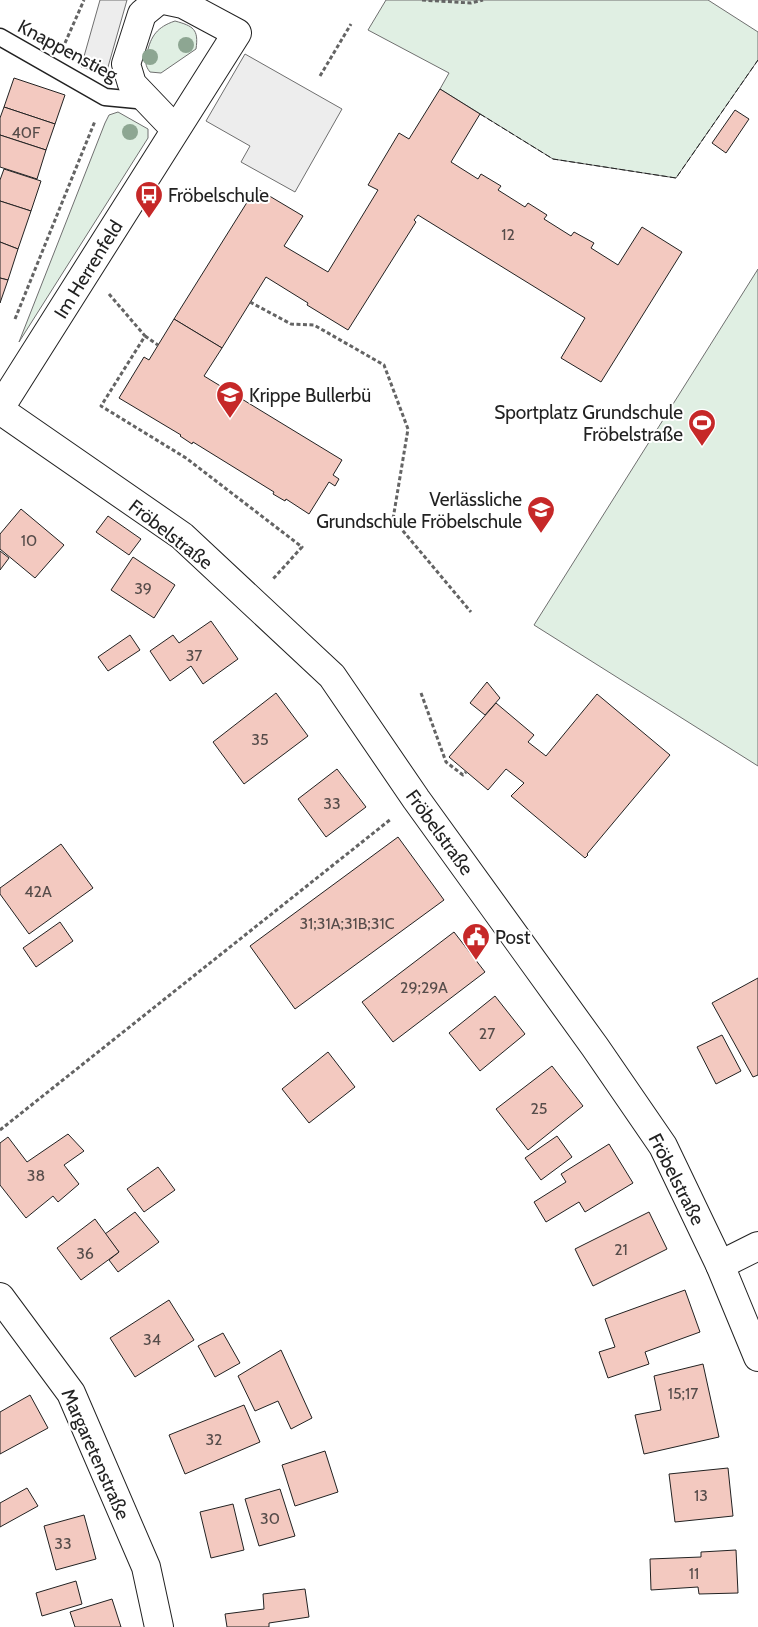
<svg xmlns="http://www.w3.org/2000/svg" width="758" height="1627" font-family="Cabin,sans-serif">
  <rect width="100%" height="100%" fill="#fff"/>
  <!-- green -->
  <g fill="#e0efe3" stroke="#6f6f6f">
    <path d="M386 0H708L758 32V60L676 178 553 159 440 89 449 73 368 30Z"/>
    <path d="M175 21C193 26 199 29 196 49L161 73 150 72C145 66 145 61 147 53 151 36 157 27 175 21Z"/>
    <path d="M118 112 148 129V138L19 342 105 123 109 115Z"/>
    <path d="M758 269V766L534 625Z"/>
  </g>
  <!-- parking -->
  <g fill="#ededed" stroke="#6f6f6f">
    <path d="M100 0H127L106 74 81 67Z"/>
    <path d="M245 54 342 109 295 192 241 162 250 146 206 121Z"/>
  </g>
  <!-- building -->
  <g fill="#f3c9c0" stroke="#222">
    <path d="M14 78 65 95 55 124 4 107Z"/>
    <path d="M440 89 480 114 451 162 478 179 481 174 501 186 498 190 525 207 528 203 547 215 544 219 571 236 574 232 594 243 591 248 618 265 642 227 682 252 601 382 561 358 585 318 418 215 414 220 416 222 348 330 307 305 308 303 266 277 222 348 174 319 256 188 303 216 284 246 328 272 378 190 368 185 399 133 409 139Z"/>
    <path d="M4 107 55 124 46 150 0 135V118Z"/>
    <path d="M735 110 749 119 726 153 712 143Z"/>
    <path d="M0 135 46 150 37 179 0 167Z"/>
    <path d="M4 169 41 181 31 211 0 201V180Z"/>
    <path d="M0 201 31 211 18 249 0 242Z"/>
    <path d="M0 242 18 249 8 280 0 278Z"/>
    <path d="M0 278 8 280 0 303Z"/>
    <path d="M174 319 222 348 204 376 342 460 333 475 339 479 335 486 329 482 309 514 286 499 285 501 273 494 274 492 193 442 192 444 180 436 181 435 119 398 144 357 149 360Z"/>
    <path d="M21 509 64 545 35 578 0 549V534Z"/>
    <path d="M108 516 141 539 129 555 96 532Z"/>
    <path d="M0 551 9 558 0 570Z"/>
    <path d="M133 557 175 585 154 618 111 590Z"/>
    <path d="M211 621 238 659 203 684 191 666 170 681 150 651 173 635 179 643Z"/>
    <path d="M130 635 140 650 108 671 98 657Z"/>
    <path d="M487 682 500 698 485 715 470 703Z"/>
    <path d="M276 693 308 736 244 784 213 742Z"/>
    <path d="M597 694 670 755 587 854 588 855 585 858 511 796 524 783 506 769 488 790 449 757 496 703 534 735 528 742 546 756Z"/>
    <path d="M337 769 366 807 326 837 298 799Z"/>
    <path d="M398 837 444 900 295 1009 250 946Z"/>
    <path d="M61 844 93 888 29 934 0 894V888Z"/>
    <path d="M60 922 73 941 36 967 23 948Z"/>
    <path d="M454 932 485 972 393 1042 362 1002Z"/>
    <path d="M758 978V1075L753 1077 712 1003Z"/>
    <path d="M495 996 525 1034 480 1071 449 1033Z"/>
    <path d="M722 1035 741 1071 716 1084 697 1047Z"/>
    <path d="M328 1052 355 1087 309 1123 282 1089Z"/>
    <path d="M552 1066 583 1106 528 1150 496 1109Z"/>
    <path d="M68 1134 84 1151 64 1165 79 1184 58 1202 53 1196 26 1218 0 1185V1143L8 1137 27 1162Z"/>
    <path d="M557 1136 572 1157 541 1180 525 1158Z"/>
    <path d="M609 1144 633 1183 585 1212 579 1202 546 1222 534 1202 566 1182 561 1174Z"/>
    <path d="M158 1167 175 1190 144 1212 127 1189Z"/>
    <path d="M135 1212 159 1242 118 1272 109 1260 119 1252 105 1234Z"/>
    <path d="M649 1212 667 1249 593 1286 575 1249Z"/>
    <path d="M95 1219 119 1252 81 1280 57 1248Z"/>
    <path d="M685 1290 700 1332 645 1352 649 1364 608 1378 599 1352 615 1347 605 1319Z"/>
    <path d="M169 1300 194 1340 135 1377 110 1338Z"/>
    <path d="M223 1333 240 1363 215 1377 198 1346Z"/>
    <path d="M281 1350 312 1418 291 1429 278 1401 255 1411 238 1376Z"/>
    <path d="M703 1364 719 1437 644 1454 635 1415 661 1410 654 1376Z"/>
    <path d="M30 1395 48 1428 0 1454V1412Z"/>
    <path d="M244 1405 260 1442 185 1474 169 1435Z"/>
    <path d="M325 1451 338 1492 295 1506 282 1465Z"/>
    <path d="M728 1468 733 1516 675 1522 669 1474Z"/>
    <path d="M27 1488 38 1506 0 1527V1503Z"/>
    <path d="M280 1489 295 1536 259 1546 245 1499Z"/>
    <path d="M233 1504 244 1550 211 1558 200 1512Z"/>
    <path d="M84 1515 96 1559 56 1570 44 1526Z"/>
    <path d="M736 1550 738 1593 699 1594 698 1587 651 1590 650 1559 701 1557V1552Z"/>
    <path d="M76 1581 82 1604 42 1616 36 1593Z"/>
    <path d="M305 1589 309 1617 269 1623V1627H227L225 1614 264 1609 263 1594Z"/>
    <path d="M112 1599 121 1627H75L70 1612Z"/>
  </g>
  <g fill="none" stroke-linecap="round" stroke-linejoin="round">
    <defs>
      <path id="lane" d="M0 37 105 97 147 101"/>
      <g id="street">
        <path d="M159 0 142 14 126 64 132 84 175 129"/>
        <path d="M0 408 237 33 183 4 164 0"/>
        <path d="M0 410 182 536 332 676 416 799 595 1047 663 1146 720 1265 758 1357"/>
        <path d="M720 1265 758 1246"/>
        <path d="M0 1297 71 1393 146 1567 159 1627"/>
      </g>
    </defs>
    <!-- lane casing -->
    <use href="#lane" stroke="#222" stroke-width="19"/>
    <!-- street casing -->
    <use href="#street" stroke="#222" stroke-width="30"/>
    <!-- path -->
    <g stroke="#646464" stroke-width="3" stroke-dasharray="4 2.5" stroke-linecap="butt">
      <path d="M422 0 471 3 483 0"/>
      <path d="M65 43 84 0"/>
      <path d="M320 76 351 24"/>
      <path d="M109 294 145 336 101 406 186 458 302 547 273 579"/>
      <path d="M250 302 291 324 314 325 384 365 408 429 393 519 471 612"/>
      <path d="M15 319 95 121"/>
      <path d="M145 336 158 345"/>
      <path d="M421 693 446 762 463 775 466 772"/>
      <path d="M0 1130 391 819"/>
    </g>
    <!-- lane -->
    <use href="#lane" stroke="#fff" stroke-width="16"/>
    <!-- street -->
    <use href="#street" stroke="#fff" stroke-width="28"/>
    <!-- fence -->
    <path stroke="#222" stroke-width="1" stroke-dasharray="6 2.5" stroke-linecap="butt" d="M480 114 553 159 676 178 758 60"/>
  </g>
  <!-- trees -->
  <g fill="#8da692">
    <circle cx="186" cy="45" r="8"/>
    <circle cx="150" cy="57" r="8"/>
    <circle cx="130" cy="132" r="8"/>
  </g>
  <!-- icons -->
  <defs>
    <symbol id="bus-pin" viewBox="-11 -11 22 30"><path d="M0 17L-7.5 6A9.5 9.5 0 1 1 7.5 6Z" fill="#c62828" stroke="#fff"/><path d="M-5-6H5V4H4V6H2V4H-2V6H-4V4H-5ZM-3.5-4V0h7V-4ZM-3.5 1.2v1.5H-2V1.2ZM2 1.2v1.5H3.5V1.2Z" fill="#fff"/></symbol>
    <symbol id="school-pin" viewBox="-11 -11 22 30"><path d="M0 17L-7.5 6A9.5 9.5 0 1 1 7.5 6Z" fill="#c62828" stroke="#fff"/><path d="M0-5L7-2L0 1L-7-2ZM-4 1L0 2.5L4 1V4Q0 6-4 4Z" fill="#fff"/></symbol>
    <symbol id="stadium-pin" viewBox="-11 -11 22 30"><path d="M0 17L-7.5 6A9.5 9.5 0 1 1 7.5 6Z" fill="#c62828" stroke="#fff"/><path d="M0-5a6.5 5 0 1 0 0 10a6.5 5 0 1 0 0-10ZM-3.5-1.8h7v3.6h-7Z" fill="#fff"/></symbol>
    <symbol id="civic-pin" viewBox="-11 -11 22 30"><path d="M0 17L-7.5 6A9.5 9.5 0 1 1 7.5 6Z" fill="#c62828" stroke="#fff"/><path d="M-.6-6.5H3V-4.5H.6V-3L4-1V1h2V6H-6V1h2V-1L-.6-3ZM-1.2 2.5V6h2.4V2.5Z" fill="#fff"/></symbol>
  </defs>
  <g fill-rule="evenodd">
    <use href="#bus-pin" x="133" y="179" width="32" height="43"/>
    <use href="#school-pin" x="214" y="379" width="32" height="43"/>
    <use href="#stadium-pin" x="686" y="407" width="32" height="43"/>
    <use href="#school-pin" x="525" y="494" width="32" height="43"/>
    <use href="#civic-pin" x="460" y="921" width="32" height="43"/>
  </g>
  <g text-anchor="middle" stroke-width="4" stroke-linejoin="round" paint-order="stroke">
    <!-- number labels -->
    <g font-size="16" fill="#564c4a">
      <text x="26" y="138">40F</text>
      <text x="508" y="240">12</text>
      <text x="29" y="546">10</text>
      <text x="143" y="594">39</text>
      <text x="194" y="661">37</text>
      <text x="260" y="745">35</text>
      <text x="332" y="809">33</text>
      <text x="38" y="897">42A</text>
      <text x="347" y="929">31;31A;31B;31C</text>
      <text x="424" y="993">29;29A</text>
      <text x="487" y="1039">27</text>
      <text x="539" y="1114">25</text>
      <text x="36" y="1181">38</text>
      <text x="621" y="1255">21</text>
      <text x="85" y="1259">36</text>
      <text x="152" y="1345">34</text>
      <text x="683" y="1399">15;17</text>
      <text x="214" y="1445">32</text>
      <text x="701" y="1501">13</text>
      <text x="270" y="1524">30</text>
      <text x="63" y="1549">33</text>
      <text x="694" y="1579">11</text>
    </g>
    <!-- street labels -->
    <g font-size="19" fill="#222" stroke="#fff">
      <text transform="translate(68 50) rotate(28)" y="7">Knappenstieg</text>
      <text transform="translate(88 269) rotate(-58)" y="7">Im Herrenfeld</text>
      <text transform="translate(171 534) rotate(38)" y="7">Fröbelstraße</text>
      <text transform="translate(440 832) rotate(54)" y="7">Fröbelstraße</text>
      <text transform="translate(677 1179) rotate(63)" y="7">Fröbelstraße</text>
      <text transform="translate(96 1454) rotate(66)" y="7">Margaretenstraße</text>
    </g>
    <!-- poi labels -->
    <g font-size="19" fill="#222" stroke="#fff" text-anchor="start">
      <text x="168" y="202">Fröbelschule</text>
      <text x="249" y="402">Krippe Bullerbü</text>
      <text x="683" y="419" text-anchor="end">Sportplatz Grundschule<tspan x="683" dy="22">Fröbelstraße</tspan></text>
      <text x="522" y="506" text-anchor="end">Verlässliche<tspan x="522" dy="22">Grundschule Fröbelschule</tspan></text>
      <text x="495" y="944">Post</text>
    </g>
  </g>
</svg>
